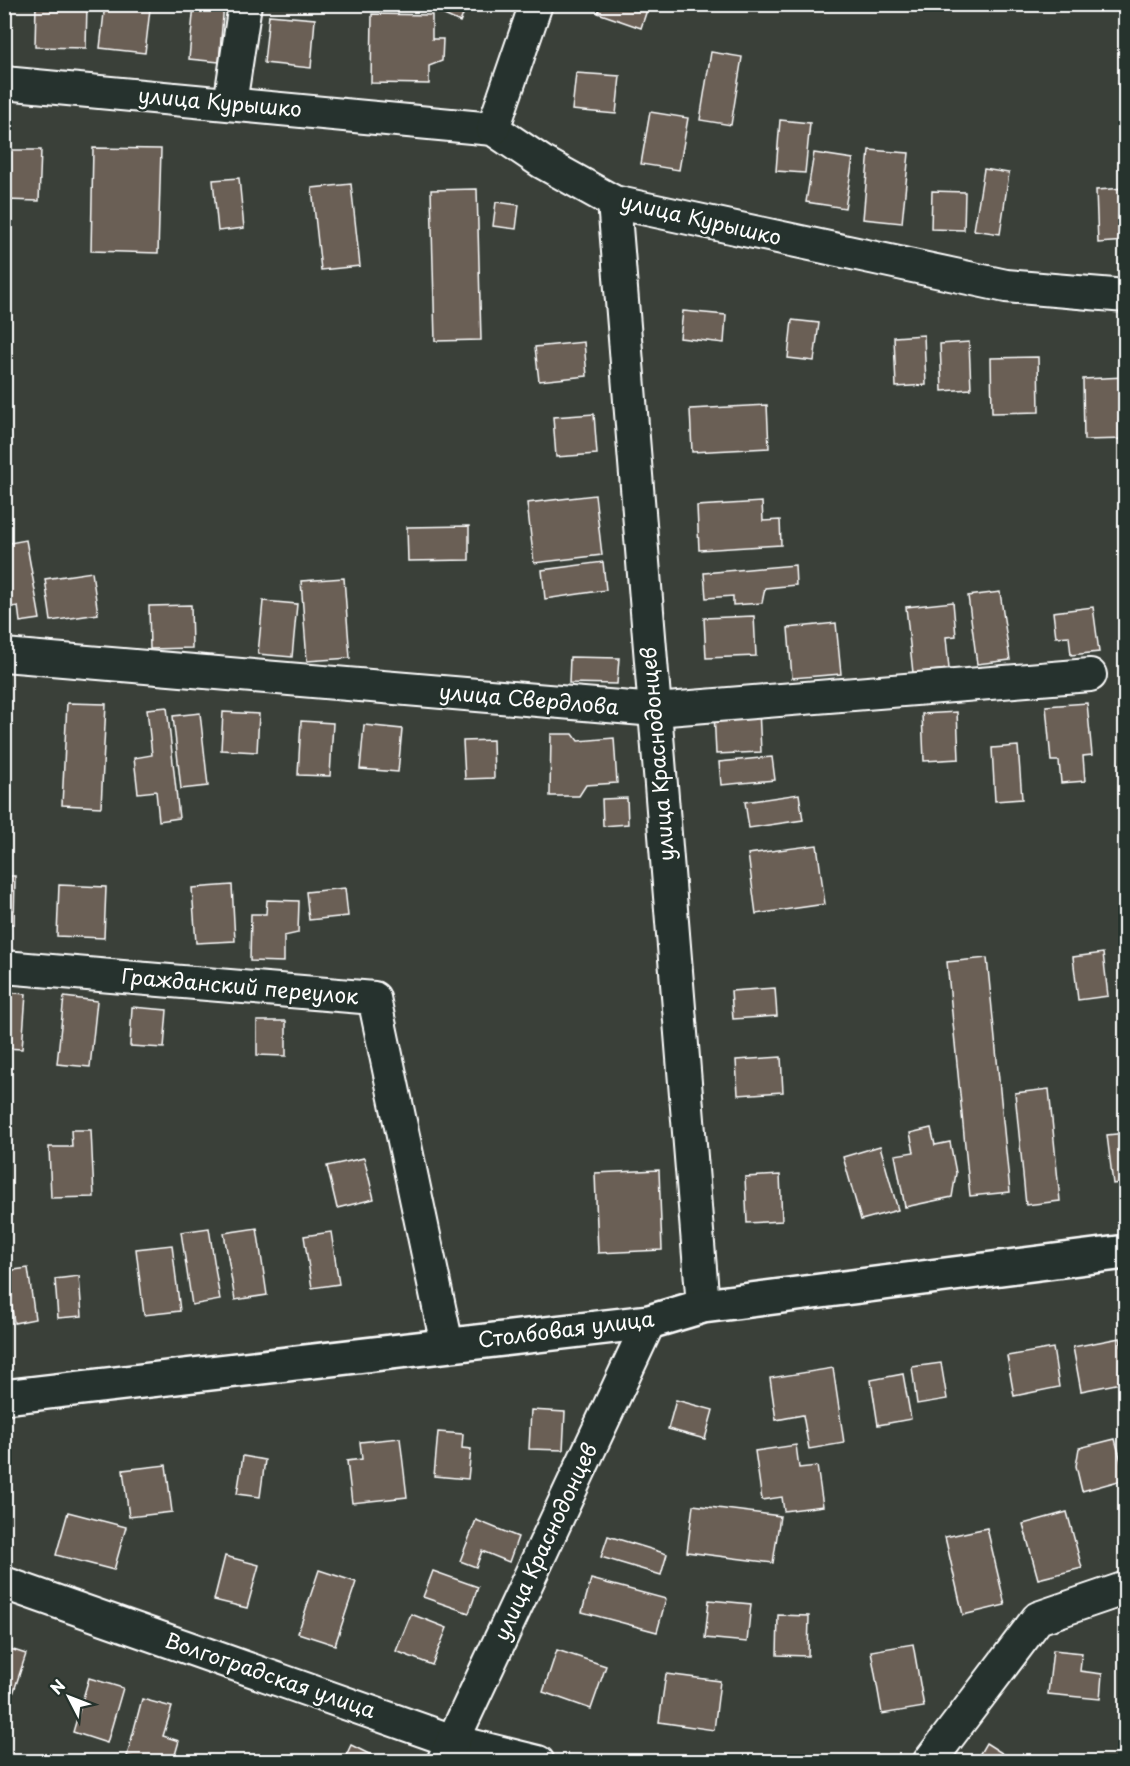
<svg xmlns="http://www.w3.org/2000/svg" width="1130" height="1766" font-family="'Playpen Sans',sans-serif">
  <rect width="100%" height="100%" fill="#3a4039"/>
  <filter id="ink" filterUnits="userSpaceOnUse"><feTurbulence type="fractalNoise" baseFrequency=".0167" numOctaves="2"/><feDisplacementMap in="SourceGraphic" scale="12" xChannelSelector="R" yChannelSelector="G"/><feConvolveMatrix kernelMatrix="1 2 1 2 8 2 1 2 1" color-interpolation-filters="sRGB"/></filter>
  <g filter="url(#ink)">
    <!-- building -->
    <g fill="#6a5e55" stroke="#fff" stroke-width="1.5">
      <path d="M36 4H87L86 48 35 47Z"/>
      <path d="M105 4 150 9 145 53 100 48Z"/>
      <path d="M194 4H224L219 62 189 59Z"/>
      <path d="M419 4H490L489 7 467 5 460 22Z"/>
      <path d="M601 4H649L641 28 598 13Z"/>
      <path d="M372 14 432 15V39H443L442 61 429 66V84L371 83Z"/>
      <path d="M269 15 315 19 311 68 264 63Z"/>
      <path d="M711 52 742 57 731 125 700 120Z"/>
      <path d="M576 73 620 76 616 114 572 110Z"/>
      <path d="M650 112 688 118 679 170 641 164Z"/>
      <path d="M780 120 810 123 805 173 776 171Z"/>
      <path d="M93 148 161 149 158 253 91 251Z"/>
      <path d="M7 150H41L39 201 6 200Z"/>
      <path d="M869 150 909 153 902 223 863 219Z"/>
      <path d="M814 153 853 159 845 208 806 202Z"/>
      <path d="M984 169 1009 173 1000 234 974 230Z"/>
      <path d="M239 178 244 228 218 231 213 180Z"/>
      <path d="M351 184 360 266 321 270 312 188Z"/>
      <path d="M1126 188V241L1098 243 1096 190Z"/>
      <path d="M477 189 481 340 435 341 431 190Z"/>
      <path d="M932 191 965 192 964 230 931 229Z"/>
      <path d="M496 202 519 205 516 229 493 226Z"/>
      <path d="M683 311 726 315 724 343 680 338Z"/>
      <path d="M792 320 819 323 814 361 788 358Z"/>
      <path d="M924 335 926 385 896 387 894 337Z"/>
      <path d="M584 342 587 376 539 381 535 347Z"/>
      <path d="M969 342 971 389 942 391 940 344Z"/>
      <path d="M1038 357 1039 412 992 413 991 358Z"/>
      <path d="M1125 377 1126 439 1084 440 1083 379Z"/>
      <path d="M767 405 769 448 692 452 690 409Z"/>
      <path d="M594 414 597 454 556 457 553 417Z"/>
      <path d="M595 495 602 555 534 563 527 503Z"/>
      <path d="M762 502 763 521 780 520 781 545 699 550 697 506Z"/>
      <path d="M469 526V560L408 561 407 527Z"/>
      <path d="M26 540 40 619 20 622 18 606 4 608V565H6L4 544Z"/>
      <path d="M603 562 606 590 545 599 542 570Z"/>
      <path d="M795 565 796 585 765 588 762 603 733 605V596L706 598 704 573Z"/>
      <path d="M92 572 98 614 51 621 45 579Z"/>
      <path d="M344 578 350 658 307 661 301 581Z"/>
      <path d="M1000 592 1010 660 977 664 968 596Z"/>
      <path d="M263 601 297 604 292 657 258 654Z"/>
      <path d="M953 602 956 636 946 637 949 669 913 673 906 607Z"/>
      <path d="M191 605 192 648 150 649 149 606Z"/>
      <path d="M1093 607 1099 652 1071 655 1069 636 1056 637 1053 612Z"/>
      <path d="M754 616 756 656 706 658 704 618Z"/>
      <path d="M836 623 841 674 792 678 788 628Z"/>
      <path d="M570 657 619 658 617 684 569 683Z"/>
      <path d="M5 694 9 730 4 731V694Z"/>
      <path d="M67 703 106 704 101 807 62 805Z"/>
      <path d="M1087 703 1092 755 1083 756 1085 781 1061 783 1059 761H1051L1046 706Z"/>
      <path d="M167 707 179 818 159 821 156 791 138 793 134 758 152 755 147 709Z"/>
      <path d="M759 709 761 752 716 754 714 711Z"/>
      <path d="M223 712 259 714 257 752 221 750Z"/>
      <path d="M957 712 959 759 924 761 922 714Z"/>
      <path d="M200 713 208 786 181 789 173 716Z"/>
      <path d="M301 721 333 723 330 776 298 775Z"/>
      <path d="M364 725 402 729 398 772 360 769Z"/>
      <path d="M551 734H573L578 741 614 738 617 783 586 785 579 796H550Z"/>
      <path d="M493 740 494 778 465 779 463 741Z"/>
      <path d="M1018 746 1022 799 995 801 992 748Z"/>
      <path d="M772 757 775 780 721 785 719 762Z"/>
      <path d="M799 794 803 820 749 828 745 802Z"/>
      <path d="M627 798 628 824 603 826 602 799Z"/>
      <path d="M817 845 825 904 756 914 748 854Z"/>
      <path d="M4 876H15L14 924H4Z"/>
      <path d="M59 885 106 887 104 938 57 936Z"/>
      <path d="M232 885 235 941 196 943 192 888Z"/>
      <path d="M345 888 348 916 309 920 306 892Z"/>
      <path d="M267 900 299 901 298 933 284 936V962L250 961 251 914H266Z"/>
      <path d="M1103 953 1108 996 1078 1000 1073 957Z"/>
      <path d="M987 958 1010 1192 970 1196 947 962Z"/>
      <path d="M775 988 777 1016 733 1019 731 991Z"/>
      <path d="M4 992 26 994 22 1049 4 1048Z"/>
      <path d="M64 997 97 1001 90 1067 57 1064Z"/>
      <path d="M132 1007 167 1010 164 1048 130 1046Z"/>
      <path d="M257 1021H286V1056L257 1055Z"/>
      <path d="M781 1057 783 1092 738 1095 736 1060Z"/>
      <path d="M1049 1089 1060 1201 1026 1205 1015 1093Z"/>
      <path d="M931 1128 935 1145 950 1142 956 1173 952 1197 905 1207 895 1155 914 1152 910 1133Z"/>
      <path d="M71 1130H91L94 1197 51 1198 49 1147H72Z"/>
      <path d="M1126 1133V1182L1113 1184 1107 1135Z"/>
      <path d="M880 1146 898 1210 861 1220 843 1157Z"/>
      <path d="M364 1158 374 1199 337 1208 327 1166Z"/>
      <path d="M659 1170 662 1250 598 1253 595 1173Z"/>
      <path d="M780 1175 782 1221 747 1223 745 1177Z"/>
      <path d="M209 1228 220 1300 192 1305 181 1232Z"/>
      <path d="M257 1228 267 1295 235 1300 224 1233Z"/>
      <path d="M331 1232 339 1284 312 1288 304 1236Z"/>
      <path d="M172 1245 180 1311 144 1315 136 1249Z"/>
      <path d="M28 1268 35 1319 14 1323 7 1271Z"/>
      <path d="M79 1276 82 1316 58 1318 55 1279Z"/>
      <path d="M1120 1338 1126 1369V1382L1081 1391 1073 1347Z"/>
      <path d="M1053 1348 1059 1387 1014 1396 1007 1356Z"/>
      <path d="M941 1363 947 1399 917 1404 912 1367Z"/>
      <path d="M833 1368 844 1443 809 1449 803 1415 776 1420 770 1378Z"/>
      <path d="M903 1374 911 1419 878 1425 871 1380Z"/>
      <path d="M676 1400 713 1410 705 1439 668 1429Z"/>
      <path d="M531 1410 565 1412 563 1450 529 1449Z"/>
      <path d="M438 1432 463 1434 462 1448 471 1449 468 1479 434 1476Z"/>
      <path d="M400 1438 407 1497 352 1503 347 1461 362 1459 360 1442Z"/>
      <path d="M1115 1439 1126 1479 1082 1491 1076 1466 1079 1448Z"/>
      <path d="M796 1445 799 1468 817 1466 823 1506 784 1511 782 1497 762 1500 755 1451Z"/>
      <path d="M243 1456 265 1460 260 1497 237 1494Z"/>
      <path d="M166 1465 172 1512 129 1517 123 1470Z"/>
      <path d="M693 1505 780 1516 773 1563 687 1552Z"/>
      <path d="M68 1512 126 1527 114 1570 56 1555Z"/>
      <path d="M1067 1512 1082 1568 1038 1579 1023 1524Z"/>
      <path d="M476 1520 518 1537 509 1562 482 1551 476 1567 460 1561Z"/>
      <path d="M987 1528 1005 1605 963 1615 945 1537Z"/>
      <path d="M608 1536 667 1554 661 1575 601 1557Z"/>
      <path d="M225 1556 259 1565 247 1608 214 1600Z"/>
      <path d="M319 1570 356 1582 335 1645 298 1633Z"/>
      <path d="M433 1571 478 1587 469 1613 423 1597Z"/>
      <path d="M591 1579 666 1599 657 1632 582 1612Z"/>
      <path d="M709 1600 751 1604 747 1642 705 1638Z"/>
      <path d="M411 1614 447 1628 432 1665 396 1651Z"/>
      <path d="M778 1615 809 1616 808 1656 777 1655Z"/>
      <path d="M913 1644 924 1707 882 1714 871 1651Z"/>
      <path d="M4 1647 26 1654 12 1697 4 1694Z"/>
      <path d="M557 1650 606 1666 591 1709 543 1692Z"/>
      <path d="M1053 1650 1082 1653 1080 1671 1102 1674 1100 1699 1048 1694Z"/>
      <path d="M666 1674 720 1681 714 1730 659 1722Z"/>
      <path d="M89 1678 123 1688 107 1743 73 1732Z"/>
      <path d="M142 1699 172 1707 163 1736 179 1741 173 1762H149L127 1756Z"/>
      <path d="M986 1743 1013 1760 1012 1762H975Z"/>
      <path d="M351 1745 385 1762H343Z"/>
    </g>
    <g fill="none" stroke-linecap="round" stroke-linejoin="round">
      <defs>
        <g id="street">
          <path d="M4 83 493 129 542 162 614 202 1006 286 1126 296"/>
          <path d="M230 104 245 4"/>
          <path d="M493 129 536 4"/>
          <path d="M614 202 703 1306"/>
          <path d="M4 655 655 710 1090 675"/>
          <path d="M4 967 374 998 447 1345"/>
          <path d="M4 1583 453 1741 538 1762"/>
          <path d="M443 1762 649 1322"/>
          <path d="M929 1762 1038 1618 1126 1588"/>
        </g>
        <path id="secondary" d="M4 1397 649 1322 703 1306 1126 1252"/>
      </defs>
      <!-- street casing -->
      <use href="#street" stroke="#fff" stroke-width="36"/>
      <!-- secondary casing -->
      <use href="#secondary" stroke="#fff" stroke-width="38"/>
      <!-- street -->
      <use href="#street" stroke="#26332d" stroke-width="32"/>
      <!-- secondary -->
      <use href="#secondary" stroke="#26332d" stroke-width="33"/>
    </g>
  </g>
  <g text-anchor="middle" stroke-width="5" stroke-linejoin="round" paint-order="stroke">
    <!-- street labels -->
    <g font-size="21" fill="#fff" stroke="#26332d">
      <text transform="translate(220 103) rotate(5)" y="7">улица Курышко</text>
      <text transform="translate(701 220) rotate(13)" y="7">улица Курышко</text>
      <text transform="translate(529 700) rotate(5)" y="7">улица Свердлова</text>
      <text transform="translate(658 754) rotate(-95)" y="7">улица Краснодонцев</text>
      <text transform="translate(240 987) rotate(5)" y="7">Гражданский переулок</text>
      <text transform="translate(566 1330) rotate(-7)" y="7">Столбовая улица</text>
      <text transform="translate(546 1542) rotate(-65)" y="7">улица Краснодонцев</text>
      <text transform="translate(270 1676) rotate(19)" y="7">Волгоградская улица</text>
    </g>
  </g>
  <!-- margin -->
  <rect width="1130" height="1766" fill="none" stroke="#26332d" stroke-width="24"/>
  <rect x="12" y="12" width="1106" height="1742" fill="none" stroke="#fff" stroke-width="2" filter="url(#ink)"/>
  <!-- north arrow -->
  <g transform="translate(69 1697) rotate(312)" stroke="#26332d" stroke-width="4.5" paint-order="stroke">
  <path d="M0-4.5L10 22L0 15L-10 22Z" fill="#ffffff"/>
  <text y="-9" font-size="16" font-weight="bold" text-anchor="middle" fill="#ffffff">N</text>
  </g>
</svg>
